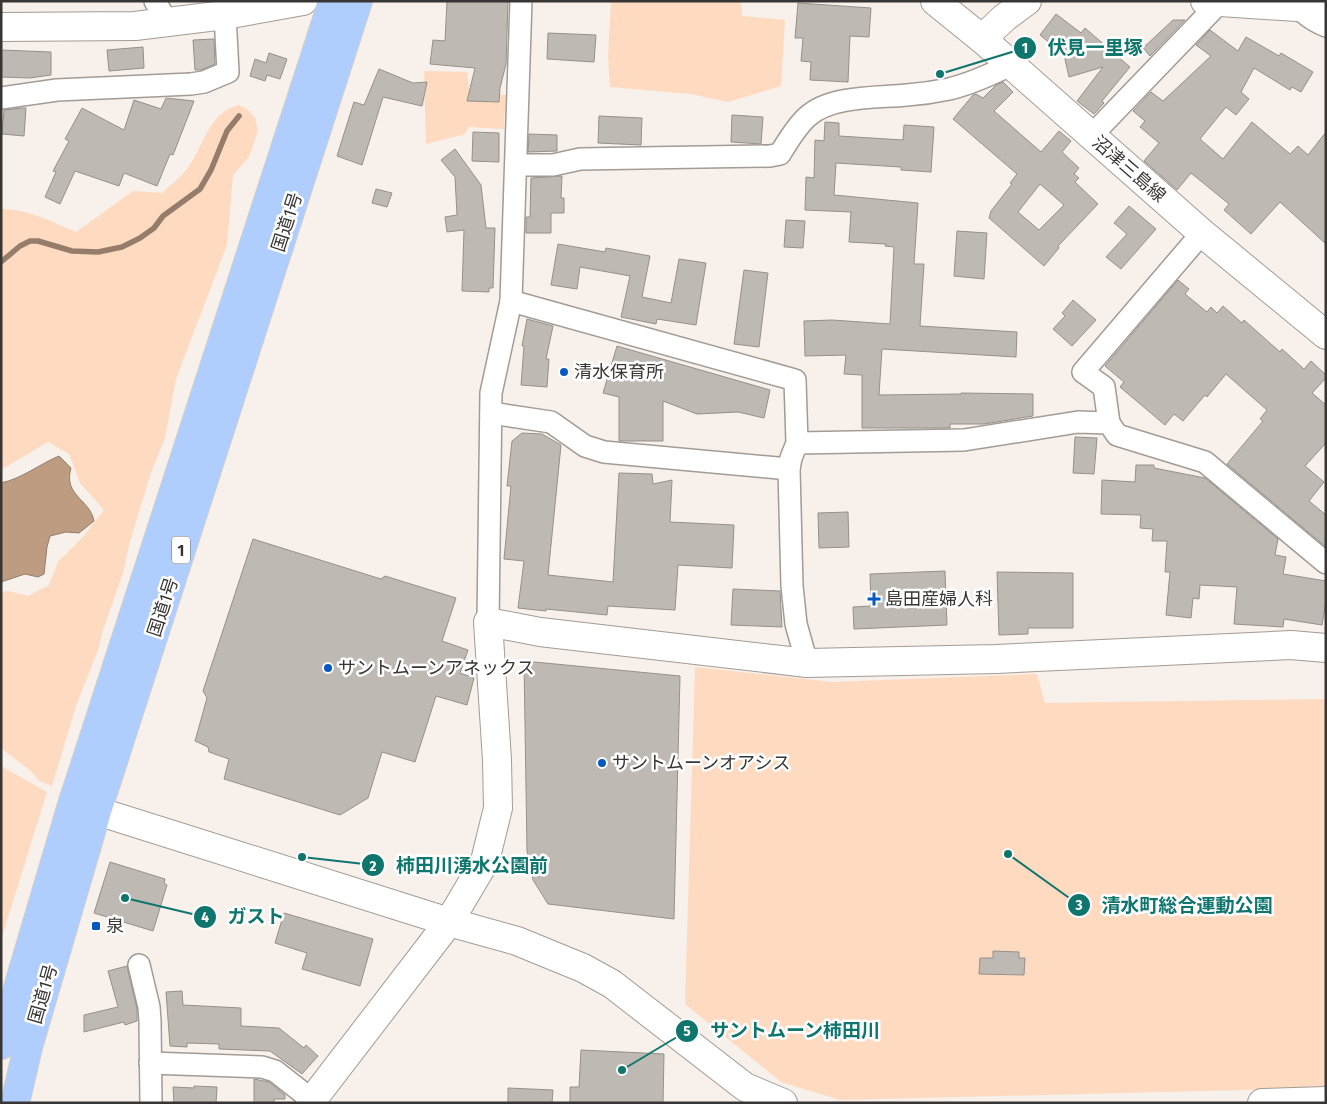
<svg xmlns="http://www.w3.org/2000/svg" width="1327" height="1104" font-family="'Fira Sans Condensed','Noto Sans JP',sans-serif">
  <rect width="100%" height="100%" fill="#f7f0eb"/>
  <!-- green -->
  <g fill="#fedbc0">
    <path d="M611 1H741L742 16 785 20 781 86 728 102 690 94 610 87 608 57Z"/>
    <path d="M424 71 467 72 469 90 506 95 504 129 468 127 465 134 426 144Z"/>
    <path d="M239 105 248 110 255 118 258 131 249 157 233 175 227 245 176 379 165 438 151 473 130 541 123 573 103 630 98 650 76 706 52 786 39 781 33 773 1 748V592L8 591 28 596 49 585 58 562 83 537 104 510 80 483 69 454 48 442 1 470V209C29 209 52 222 76 232L133 191 162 193C170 185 180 178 187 169 204 147 208 112 239 105Z"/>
    <path d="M695 667 832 682 1037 674 1045 703 1326 699V1088L840 1100 781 1082 685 1004Z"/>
    <path d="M1 766 47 792 1 940Z"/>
  </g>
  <!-- water -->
  <path fill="#be9c82" stroke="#967d6b" d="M59 456 71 468C63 496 90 499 94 521L79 533 66 532 50 536 47 547 44 574 38 577 25 574 1 582V483C21 479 40 464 59 456Z"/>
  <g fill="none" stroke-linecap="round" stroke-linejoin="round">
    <!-- stream -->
    <path stroke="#967d6b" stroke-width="5.5" d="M1 262 20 246 30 241H38L72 251 98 252 122 247 140 238 154 228 163 216 200 189 211 170 227 131 239 116"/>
  </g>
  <!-- building -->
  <g fill="#bfb9b4" stroke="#96908c" fill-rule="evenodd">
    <path d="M447 1H508L506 64 500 88 499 102 467 101 475 68 430 64 433 40 445 41Z"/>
    <path d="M798 3 871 8 869 37 850 36 848 82 810 80 811 62 801 61 803 38H795Z"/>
    <path d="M1056 14 1081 33 1085 28 1130 67 1102 101 1104 103 1094 114 1077 101 1103 67 1069 77 1064 55 1040 35Z"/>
    <path d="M1173 20H1185L1150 56 1143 48Z"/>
    <path d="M1210 30 1238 51 1246 37 1279 56 1281 53 1313 72 1301 92 1292 87 1290 90 1254 68 1241 92 1249 99 1236 115 1226 107 1200 139 1223 159 1252 122 1290 154 1298 146 1308 155 1326 132V244L1280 202 1251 234 1224 210 1229 204 1191 173 1177 190 1144 161 1159 143 1140 127 1145 121 1133 111 1151 92 1163 101 1211 56 1196 45Z"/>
    <path d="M548 33 596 35 594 62 547 59Z"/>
    <path d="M214 39 215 64 201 70H195L193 40Z"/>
    <path d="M143 47 144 68 109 71 107 50Z"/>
    <path d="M1 50 51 52V75L30 78 1 77Z"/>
    <path d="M269 53 287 59 280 79 267 75 265 81 250 76 255 59 266 63Z"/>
    <path d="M379 69 413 83 427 82 422 106 383 97 362 165 337 156 354 102 364 105Z"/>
    <path d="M1003 82 1013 92 994 111 1041 152 1059 131 1071 141 1062 152 1079 168 1074 174 1079 178 1075 182 1098 204 1058 246 1059 248 1044 266 989 218 991 211 1012 184 1010 183 1017 174 953 119 973 95 976 94 983 98 996 85ZM1040 184 1064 205 1039 230 1018 212Z"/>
    <path d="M166 98 194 101 173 155 170 154 157 186 124 173 119 186 75 171 60 204 45 197 56 172 53 171 69 141 65 139 82 108 124 130 134 100 161 109Z"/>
    <path d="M22 108H26L24 136 2 134 4 110Z"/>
    <path d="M732 115 763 117 761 144 731 142Z"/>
    <path d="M599 116 642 118 641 145 598 143Z"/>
    <path d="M825 122 839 123V136L903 140 904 125 934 127 931 172 901 170V167L836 163 834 195 918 203 914 264H924L920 326 1017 332 1016 357 882 349 879 395 961 394V393L1033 394V416L984 424H950V428H862V375L844 374 846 355 805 356 804 321 832 320 890 324 894 247 885 246 886 244 849 242 851 212 805 210 806 177 814 178 815 140 824 141Z"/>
    <path d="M473 132 499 133V162L472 161Z"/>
    <path d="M529 134 557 135V151L528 152Z"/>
    <path d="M455 149 481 185 486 228H495L493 288H489V292L462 291 464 230 447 232 445 217 457 215 455 177 441 160Z"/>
    <path d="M562 176 561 198H564V213H551V233H526V217H530L531 178Z"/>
    <path d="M376 189 392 193 387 207 372 203Z"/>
    <path d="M1129 206 1156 229 1121 269 1106 257 1127 234 1114 223Z"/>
    <path d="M786 220 805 221 803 248 784 247Z"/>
    <path d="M957 231 987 233 984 279 954 276Z"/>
    <path d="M558 244 605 252 606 248 650 256 642 297 671 303 679 259 706 263 696 325 657 319 656 324 621 317 630 276 580 267 577 289 551 285Z"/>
    <path d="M744 270 768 273 759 347 734 344Z"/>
    <path d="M1178 280 1189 289 1185 294 1207 312 1211 307 1217 313 1223 306 1242 323 1244 320 1280 352 1282 349 1304 369 1311 361 1326 375V378L1312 393 1326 405V443L1305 466 1324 482 1309 501 1326 515V547L1227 464 1263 421 1260 419 1267 410 1226 374 1207 397 1205 395 1183 421 1174 414 1165 425 1120 387 1124 382 1105 366Z"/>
    <path d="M1073 300 1096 320 1072 346 1053 329 1065 316 1062 313Z"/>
    <path d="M527 319 553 326 546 359H549L547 387 521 385 524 346H522Z"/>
    <path d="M617 346 770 390 764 418 738 412 697 414 663 401V441H619V397L603 393Z"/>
    <path d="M522 433 542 434 561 445 548 575 613 582 619 473 652 474 653 484 672 480 670 522 734 525 732 568 678 565 675 610 608 606 607 615 546 609V611L518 608 524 561 504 559 511 486H507L512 441Z"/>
    <path d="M1075 437 1097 438 1094 474 1073 473Z"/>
    <path d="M1136 465H1154V468L1205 478 1278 539 1275 555 1286 557 1283 574 1326 581V601L1322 625 1284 619 1283 627 1234 624 1237 587 1200 585 1199 599 1193 598 1191 618 1166 615 1170 572H1165L1167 541H1152L1153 529 1140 528 1141 515 1101 514 1102 480 1135 482Z"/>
    <path d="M848 512 849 547 819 548 818 513Z"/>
    <path d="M253 539 381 579 385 576 456 598 442 641 468 650 460 673 474 678 467 705 436 696 415 762 382 752 368 798 340 815 224 779 229 759 209 752 208 747 195 741 207 698 203 691Z"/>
    <path d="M945 571 947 625 854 629 853 607 871 606 870 574Z"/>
    <path d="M997 572 1073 573V628H1028V634L999 635Z"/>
    <path d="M733 589 780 591 782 627 731 625Z"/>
    <path d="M524 661 680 676 674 919 548 904 533 880 527 851Z"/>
    <path d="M110 862 165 879 164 883 167 885 153 931 94 913Z"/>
    <path d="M284 913 373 939 360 986 302 969 307 953 275 943Z"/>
    <path d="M993 951 1019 952V958H1025L1024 975 979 974 980 958H993Z"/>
    <path d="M127 966 137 1009V1021L125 1025 124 1022 84 1032V1015L118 1007 108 971Z"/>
    <path d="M182 991 183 1005 241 1008V1026L279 1028 304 1048 306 1045 318 1056 302 1074 270 1051 219 1049V1044L187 1043V1047L170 1046 166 992Z"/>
    <path d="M581 1050 664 1054 663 1103H570V1087H579Z"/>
    <path d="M254 1079 269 1082 285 1095V1099H274V1103H254Z"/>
    <path d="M194 1086 217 1087 216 1103H174L173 1087 194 1088Z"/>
    <path d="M508 1088 553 1090 552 1103H508Z"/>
  </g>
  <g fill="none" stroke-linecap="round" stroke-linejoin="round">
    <defs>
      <g id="street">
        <path d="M155 1 167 22"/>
        <path d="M1295 2C1302 13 1314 21 1326 26"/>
        <path d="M1 98 57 90 191 84 204 82 228 72 225 15"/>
        <path d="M1091 136 1220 2"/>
        <path d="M516 165H553L580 159 770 156 780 154C788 141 796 127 807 117 830 95 878 98 907 95 921 94 935 92 949 89 970 84 990 75 1010 65"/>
        <path d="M511 301 795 380 797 443 791 458 789 469 792 586 796 624 807 663"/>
        <path d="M491 413 551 422 585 446 604 452 789 469"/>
        <path d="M1109 423 1104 387 1083 372 1202 233"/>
        <path d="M797 443 964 440 1078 422 1109 423 1117 435 1205 462 1326 563"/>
        <path d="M488 622 491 393 511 301 521 1"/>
        <path d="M139 965 149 1007 150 1021 151 1103"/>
        <path d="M150 1063 262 1067 275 1071 312 1100"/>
      </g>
      <g id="secondary">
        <path d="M935 1 982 39 1202 233 1326 335"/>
        <path d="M1205 1 1326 9"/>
        <path d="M1 27 135 26 225 15 303 1"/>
        <path d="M982 39 1004 18 1027 1"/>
        <path d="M73 805 97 811 449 922 517 941 583 968 612 984 745 1087 783 1103"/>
        <path d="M310 1103 449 922 485 861 498 808 497 760 488 622 540 632 807 663 996 659 1291 645 1326 648"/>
        <path d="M1262 1103 1326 1101"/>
      </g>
      <g id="highway">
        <path d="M1 1045 72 805 333 1"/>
        <path d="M15 1103 28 1047 97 811 358 1"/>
      </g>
    </defs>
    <!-- street casing -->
    <use href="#street" stroke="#a29b96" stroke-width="24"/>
    <!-- secondary casing -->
    <use href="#secondary" stroke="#a29b96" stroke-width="30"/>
    <!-- highway casing -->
    <use href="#highway" stroke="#cfcfce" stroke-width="30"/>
    <!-- street -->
    <use href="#street" stroke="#fff" stroke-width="21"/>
    <!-- secondary -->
    <use href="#secondary" stroke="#fff" stroke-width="28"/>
    <!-- highway -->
    <use href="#highway" stroke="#afcefd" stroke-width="28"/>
  </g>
  <!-- markers -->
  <g fill="#0658c2" stroke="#fff" stroke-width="2">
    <circle cx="564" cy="372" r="5"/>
    <path d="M871.5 591.5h5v5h5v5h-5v5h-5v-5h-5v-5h5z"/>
    <circle cx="328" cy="668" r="5"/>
    <circle cx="602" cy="763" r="5"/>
    <rect x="91" y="921" width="10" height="10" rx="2.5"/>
  </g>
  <g text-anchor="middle" stroke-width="5" stroke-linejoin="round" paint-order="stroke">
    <!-- shield labels -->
    <rect fill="#fff" stroke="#747271" stroke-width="1" x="172" y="536.5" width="18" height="27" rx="4"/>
    <g font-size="16" font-weight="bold" fill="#383634">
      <text x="181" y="556">1</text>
    </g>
    <!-- street labels -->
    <g font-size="18" fill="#383634" stroke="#fff">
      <text transform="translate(1129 169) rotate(41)" y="6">沼津三島線</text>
      <text transform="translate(287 222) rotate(-72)" y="6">国道1号</text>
      <text transform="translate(163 607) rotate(-72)" y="6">国道1号</text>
      <text transform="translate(43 994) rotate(-74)" y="6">国道1号</text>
    </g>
    <!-- poi labels -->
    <g font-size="18" fill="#383634" stroke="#fff" text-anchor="start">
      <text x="574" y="378">清水保育所</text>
      <text x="885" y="605">島田産婦人科</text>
      <text x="338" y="674">サントムーンアネックス</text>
      <text x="612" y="769">サントムーンオアシス</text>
      <text x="106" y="932">泉</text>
    </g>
  </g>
  <!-- callouts -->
  <path fill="none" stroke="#0f766e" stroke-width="2" d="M940 74L1025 48M302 857L373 865M1008 854L1079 905M125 898L205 917M622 1070L687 1031"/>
  <g fill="#0f766e" stroke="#fff" stroke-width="2">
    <circle cx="940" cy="74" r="5"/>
    <circle cx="302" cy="857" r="5"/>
    <circle cx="1008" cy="854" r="5"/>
    <circle cx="125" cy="898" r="5"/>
    <circle cx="622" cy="1070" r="5"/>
    <circle cx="1025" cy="48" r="12"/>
    <circle cx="373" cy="865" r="12"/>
    <circle cx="1079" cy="905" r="12"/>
    <circle cx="205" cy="917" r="12"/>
    <circle cx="687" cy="1031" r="12"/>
  </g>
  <g font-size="15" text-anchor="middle" font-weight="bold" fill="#fff">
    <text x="1025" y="53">1</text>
    <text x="373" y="871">2</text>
    <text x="1079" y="910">3</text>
    <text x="205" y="922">4</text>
    <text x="687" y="1036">5</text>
  </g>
  <g font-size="19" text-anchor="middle" font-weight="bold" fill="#0f766e" stroke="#fff" stroke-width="5" stroke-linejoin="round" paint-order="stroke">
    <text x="1095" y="54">伏見一里塚</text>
    <text x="472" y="872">柿田川湧水公園前</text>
    <text x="1187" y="912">清水町総合運動公園</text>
    <text x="256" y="923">ガスト</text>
    <text x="795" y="1037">サントムーン柿田川</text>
  </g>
  <!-- border -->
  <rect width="1327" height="1104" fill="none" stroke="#383634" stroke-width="5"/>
</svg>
